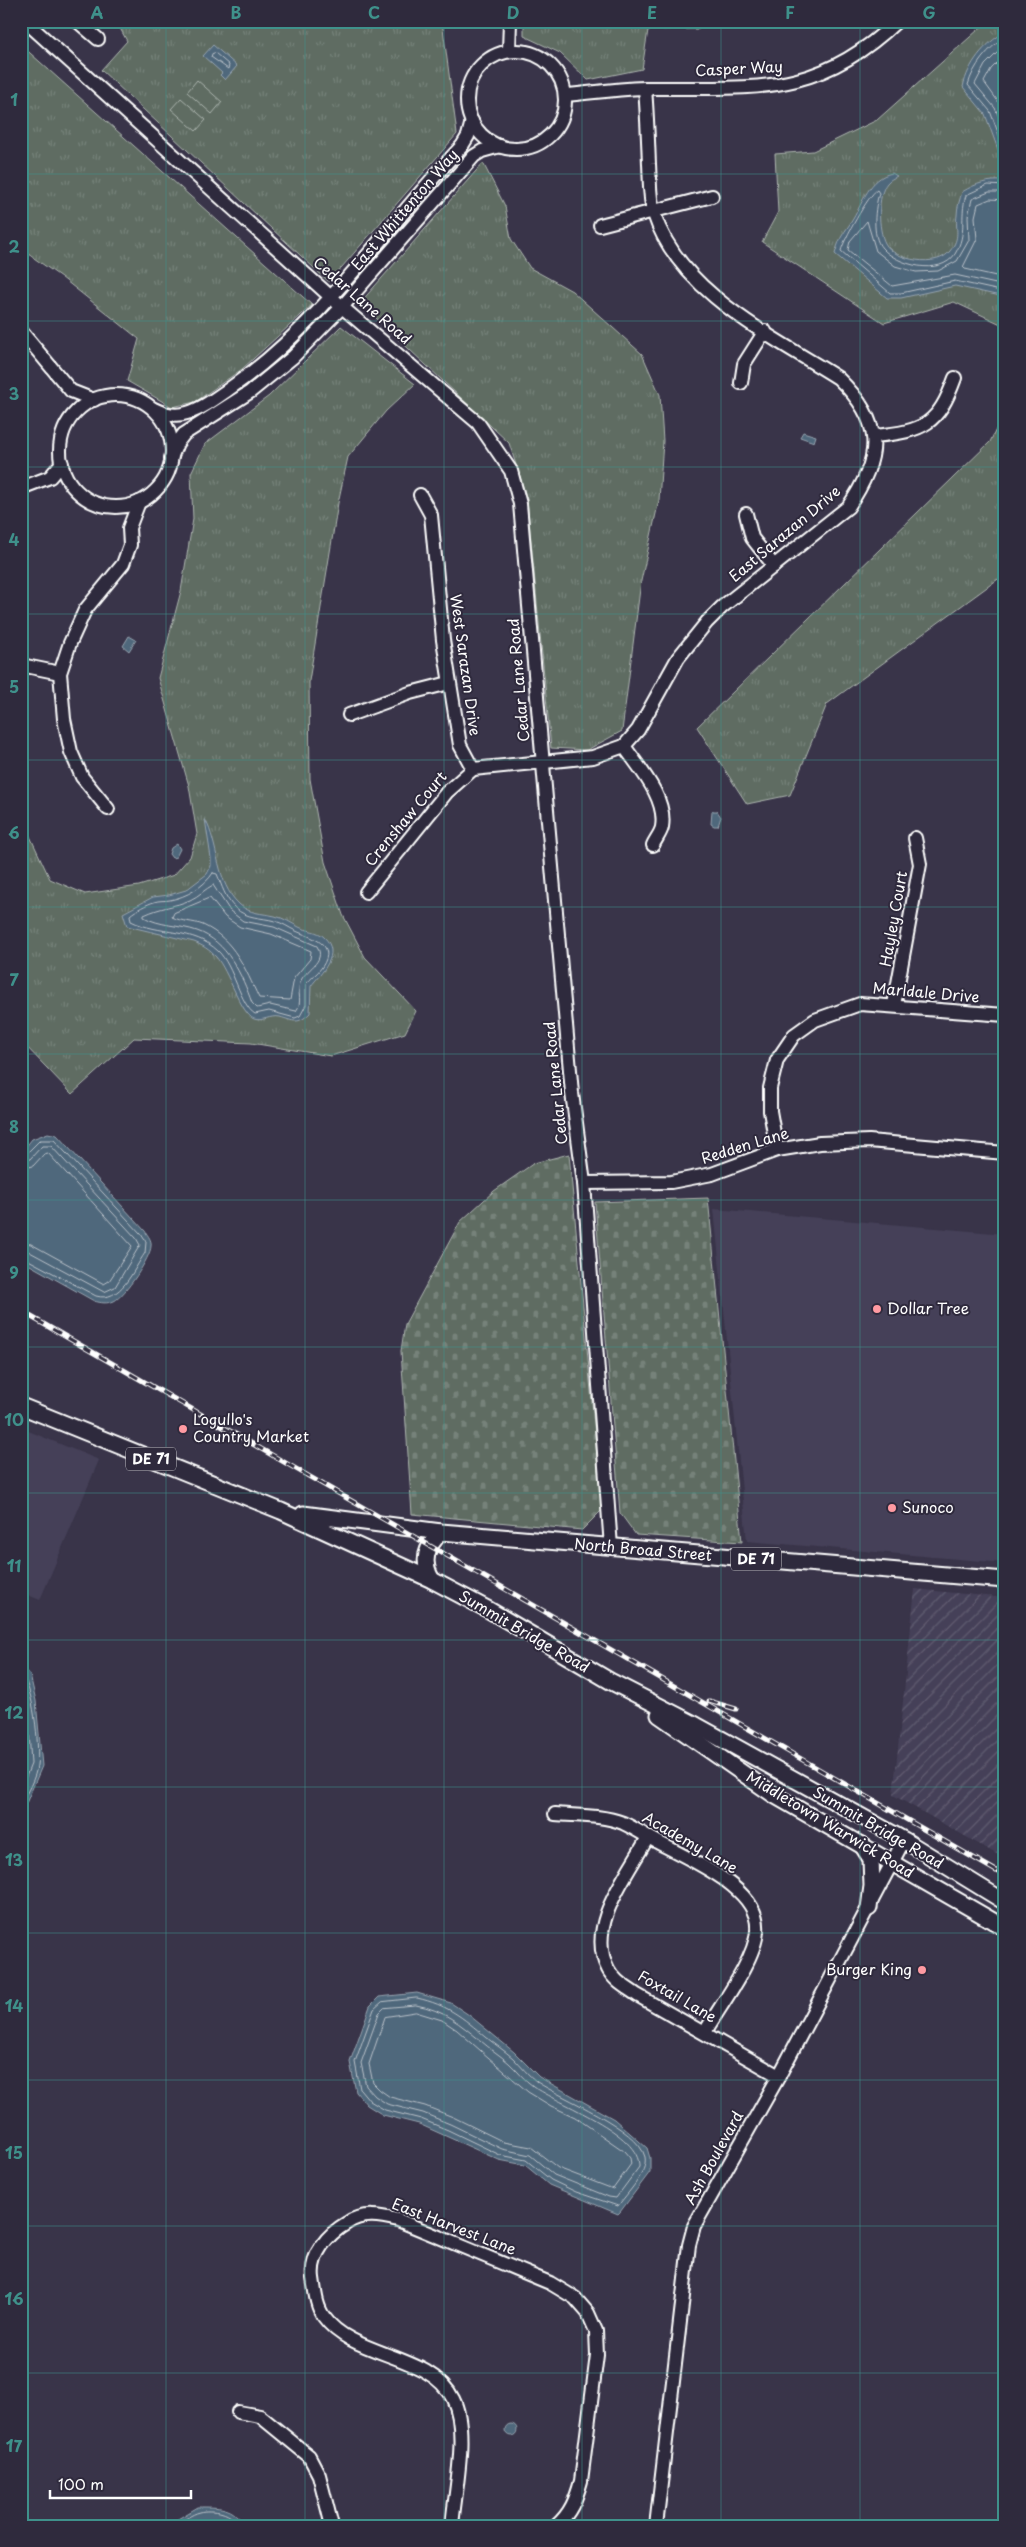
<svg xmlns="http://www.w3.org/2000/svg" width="1026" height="2547" font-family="'Playpen Sans',sans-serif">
  <defs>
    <pattern id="industrial-furrows" width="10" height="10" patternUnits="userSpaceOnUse" patternTransform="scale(1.25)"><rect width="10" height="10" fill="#454058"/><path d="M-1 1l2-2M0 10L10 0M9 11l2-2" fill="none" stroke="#615d71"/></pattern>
    <pattern id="grass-tufts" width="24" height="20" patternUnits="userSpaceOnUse" patternTransform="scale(1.25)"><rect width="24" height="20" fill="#5e6c62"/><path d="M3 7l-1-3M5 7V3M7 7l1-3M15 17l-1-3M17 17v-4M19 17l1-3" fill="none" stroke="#76827a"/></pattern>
    <pattern id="cemetery-stones" width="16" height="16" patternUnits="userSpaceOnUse" patternTransform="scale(1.25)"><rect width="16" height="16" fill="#5e6c62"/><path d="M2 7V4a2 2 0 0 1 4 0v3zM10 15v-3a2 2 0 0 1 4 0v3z" fill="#76827a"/></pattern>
  </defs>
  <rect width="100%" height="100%" fill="#393449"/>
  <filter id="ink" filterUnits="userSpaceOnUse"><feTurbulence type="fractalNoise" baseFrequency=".02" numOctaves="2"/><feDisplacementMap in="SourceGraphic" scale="10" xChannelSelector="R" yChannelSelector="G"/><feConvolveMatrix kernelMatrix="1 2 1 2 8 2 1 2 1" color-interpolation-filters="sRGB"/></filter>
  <g filter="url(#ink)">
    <!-- built -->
    <g fill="#454058">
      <path d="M714 1209 1005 1234V1563L747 1541Z"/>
      <path d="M21 1428 99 1460 40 1600 21 1592Z"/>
    </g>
    <!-- industrial -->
    <path fill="url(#industrial-furrows)" d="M915 1589 1005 1598V1859L893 1795Z"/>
    <!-- grass -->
    <g fill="url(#grass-tufts)" stroke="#aeb6b0">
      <path d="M116 21H442L457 134 329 282 101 70 127 41Z"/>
      <path d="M524 21H711L697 29 648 30 642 69 588 80 560 53 524 36Z"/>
      <path d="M988 21H1005V326L954 302 884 323 762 242 778 212 775 154 813 151 877 120Z"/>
      <path d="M21 45 312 305 242 369 195 402 172 407 127 381 139 339 61 277 21 249Z"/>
      <path d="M483 163 505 206 511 239 530 268 572 291 642 354 660 395 663 441 659 500 641 581 622 731 587 750 551 748 527 499 509 443 360 303Z"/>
      <path d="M341 326 415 384 386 411 348 457 338 503 309 681 310 779 325 862 343 915 365 957 416 1011 405 1033 331 1056 251 1043 134 1038 72 1094 21 1041V817L50 879 85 894 139 886 174 875 190 857 197 834 189 786 158 678 181 591 193 519 191 473 205 444 269 396Z"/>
      <path d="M1005 399V574L827 704 790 795 747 804 697 727 990 442 1000 421Z"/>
    </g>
    <!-- cemetery -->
    <g fill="url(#cemetery-stones)" stroke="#aeb6b0">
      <path d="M569 1154 602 1510 582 1530 412 1514 401 1351 405 1324 460 1222 494 1191 534 1163Z"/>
      <path d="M708 1198 742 1542 636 1535 620 1513 595 1202Z"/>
    </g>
    <!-- pitch -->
    <g fill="#5e6c62" stroke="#aeb6b0">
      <path d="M197 80 222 102 212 114 187 92Z"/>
      <path d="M181 98 206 120 196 131 171 109Z"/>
    </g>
    <!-- water -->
    <g fill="#50677b" stroke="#96a4b0">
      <path d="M1005 32V158L1000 155 985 114 963 87C968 64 984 44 1005 32Z"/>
      <path d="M213 45 237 66 225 80 220 75 222 73 203 56Z"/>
      <path d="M892 173 897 176C894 178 889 180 887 183 877 195 878 230 885 243 894 261 938 268 950 251 961 237 955 230 957 215 957 207 960 199 962 192 977 183 987 180 1005 181V297L955 286 901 298H887L835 254C840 235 844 234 853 219 863 202 869 178 892 173Z"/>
      <path d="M803 432 816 436 814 442 800 437Z"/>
      <path d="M129 636 136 640 129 651 123 646Z"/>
      <path d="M712 811H717L721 817 718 826H714L711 824Z"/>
      <path d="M205 819C219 845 216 883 239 904 249 914 262 913 275 916 284 918 291 923 299 927 307 931 318 931 324 937 342 954 321 973 311 986L310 1013C298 1025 294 1021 280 1017 270 1015 262 1022 254 1019 241 1014 228 970 216 957 210 950 202 945 194 942L127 926 123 913 153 897 169 895 186 890 207 874 211 866V858Z"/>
      <path d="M177 844 180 849 176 857 172 858 169 854 171 848Z"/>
      <path d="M48 1133 57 1135 145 1231C148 1236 152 1240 151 1246 151 1257 125 1296 114 1301 107 1304 101 1303 94 1301L21 1260V1153L32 1139Z"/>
      <path d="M21 1667 30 1675 36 1701 42 1766 21 1815Z"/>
      <path d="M417 1993 451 2003 469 2015 514 2052 539 2077 614 2119 647 2148 650 2158V2172L620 2212 618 2214 549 2185 525 2165 499 2160 419 2124 383 2115 367 2105 356 2092 350 2062 370 2006 379 1997Z"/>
      <circle cx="511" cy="2430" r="6"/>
      <path d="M198 2507C217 2507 236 2506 243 2526H166Z"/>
    </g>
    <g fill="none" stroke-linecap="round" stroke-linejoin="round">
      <!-- shore -->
      <g stroke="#b9c2ca" stroke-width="1">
        <path d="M1005 38C988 47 973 67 968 85L990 111 1005 151"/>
        <path d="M1005 45 985 65 975 84 995 108 1005 131"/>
        <path d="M215 53 229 65 228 69 211 57 212 54Z"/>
        <path d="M1005 55 991 69 984 82 1005 111"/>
        <path d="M1005 186 988 185 966 195C959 219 968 232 955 254 940 277 897 265 882 248 871 236 875 207 879 193L877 190C869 194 843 241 841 251L890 293H901L955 281 1005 292"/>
        <path d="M1005 192H989L972 199 968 216 969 240 957 261 938 271 916 272 895 266 876 251 867 221 850 241 848 250 892 286 955 275 1005 286"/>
        <path d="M1005 200 990 199 978 204 975 217 977 239 963 267 965 269 1005 278"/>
        <path d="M213 873 217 874C222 886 225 898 235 908 247 919 261 917 275 921 283 923 289 928 296 931 311 938 338 943 322 967 318 973 311 978 306 984V1005L300 1016 295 1018 269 1011 255 1014C240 1005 234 966 218 951 194 928 159 935 131 921L130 915C136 910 147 904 154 902 159 900 165 901 170 900 186 897 204 887 213 873Z"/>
        <path d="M213 885 230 911 243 921 274 927 317 946C327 963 304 969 300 983 297 992 303 1003 296 1011L270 1005 257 1008 252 1003C242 975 227 941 197 931 180 925 159 926 144 917V915C161 907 174 907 190 900 199 896 205 889 213 885Z"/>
        <path d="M210 898 225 917 240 927 271 934 311 951 310 959 294 978 290 1000 259 998C245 969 235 940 203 925 193 921 182 922 172 917L174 913Z"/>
        <path d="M21 1155 26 1154 40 1140H54L141 1234 146 1242 145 1253C133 1270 121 1303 96 1296L21 1256"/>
        <path d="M21 1161 30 1159 42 1146H51L136 1238 140 1245 115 1287 104 1292 28 1251 21 1250"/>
        <path d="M21 1169 33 1166 44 1154 48 1153 132 1246 109 1281 104 1284 31 1244 21 1242"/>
        <path d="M21 1674C33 1684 40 1748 37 1765 36 1778 27 1792 21 1804"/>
        <path d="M21 1687 29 1731 31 1764 21 1789"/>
        <path d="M417 1998C448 2005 462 2017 486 2037 494 2044 504 2050 513 2058 521 2066 528 2075 537 2082 561 2098 638 2128 645 2157 648 2173 627 2193 618 2206L576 2192 551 2180 526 2160 500 2155 448 2130 421 2119 385 2110 370 2101 360 2089 355 2062 374 2009 382 2002Z"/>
        <path d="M416 2005C444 2010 460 2024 481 2041 490 2049 500 2055 509 2063 517 2070 524 2080 533 2086 558 2104 641 2133 639 2167L616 2198 609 2197 554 2175 530 2155 502 2149 450 2124 423 2113 387 2104 375 2096 366 2086 361 2063 379 2013 384 2008Z"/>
        <path d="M416 2012 442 2020 457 2030 528 2092 551 2106 575 2117 624 2151 630 2158 631 2164 613 2189 558 2168 531 2147 504 2142 453 2117 425 2106 390 2097 380 2090 373 2083 369 2064 385 2017Z"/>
        <path d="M175 2526C183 2521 191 2514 200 2512 213 2509 233 2512 238 2526"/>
      </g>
      <defs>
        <g id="minor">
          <path d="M25 21 342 307 478 423 511 471 520 504 572 1093 584 1183 611 1547"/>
          <path d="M77 21 98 39"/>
          <path d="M509 51 510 21"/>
          <circle cx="516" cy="100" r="49"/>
          <path d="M565 95C593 93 621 88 648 88 751 87 816 99 897 21"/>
          <path d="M600 225 712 196"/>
          <path d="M21 331 71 391 94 400"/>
          <path d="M741 383 744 364 765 331"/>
          <circle cx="116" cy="451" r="56"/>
          <path d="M154 409C164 414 175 417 187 413 202 409 216 398 229 389 322 325 385 227 462 146L468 136 472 121"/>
          <path d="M875 436C924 431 938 425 955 378"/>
          <path d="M171 458 177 443 184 434 250 392 293 357 342 307 474 156 482 151 500 146"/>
          <path d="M21 488 50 477 62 463"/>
          <path d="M420 495 431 515 443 640 460 745 473 769 593 757 624 746 638 730 678 658 707 622 722 607 848 507C883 456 884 422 838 378 772 336 680 293 654 214 649 198 650 180 649 164 648 139 647 113 645 88"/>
          <path d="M746 514 752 538 774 566"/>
          <path d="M21 665 60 673"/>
          <path d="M349 715 410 693 449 683"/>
          <path d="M624 746C639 768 667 798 662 827 661 833 655 840 653 845"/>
          <path d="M108 809 82 777 71 752 64 719 60 673 70 643 85 610 123 564 130 545 129 528 139 502"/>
          <path d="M366 892 447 792 473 769"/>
          <path d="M894 1005 920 864 915 838"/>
          <path d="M777 1150 770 1111V1088L777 1060 794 1035 815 1020 860 1004 1005 1015"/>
          <path d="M584 1183 671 1182 712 1174 777 1150 820 1143 869 1141 1005 1153"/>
          <path d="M555 1814C578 1816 602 1815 623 1823 638 1830 652 1840 667 1847 696 1863 761 1890 757 1931 755 1960 720 2006 705 2032"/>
          <path d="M648 1837C628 1874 585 1926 608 1969 614 1981 626 1987 637 1995L779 2076"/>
          <path d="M238 2412 260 2416 309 2456 319 2475 332 2526"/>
          <path d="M452 2526C455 2490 469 2430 453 2399 431 2353 353 2358 324 2317 316 2306 315 2291 313 2278 310 2254 328 2234 347 2223 363 2212 381 2216 398 2220L550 2283 575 2298 588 2313 596 2331 597 2355 581 2481C576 2499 571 2513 556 2526"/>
          <path d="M656 2526 689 2245 694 2226 779 2076 904 1840"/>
        </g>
        <g id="major">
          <path d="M21 1406 281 1511 432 1580 489 1610 610 1681 696 1725 904 1840 1005 1902"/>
          <path d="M303 1514 441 1532 1005 1580"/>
          <path d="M432 1580C421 1561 426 1547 441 1532"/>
          <path d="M659 1715 774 1795 1005 1928"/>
          <path d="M862 1845 871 1859 872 1886 869 1908"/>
        </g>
      </defs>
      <!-- minor casing -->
      <use href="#minor" stroke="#fff" stroke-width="16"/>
      <!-- major casing -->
      <use href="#major" stroke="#fff" stroke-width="19"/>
      <!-- minor -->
      <use href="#minor" stroke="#2f2a3d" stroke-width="12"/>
      <!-- major -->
      <use href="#major" stroke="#2f2a3d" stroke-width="15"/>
      <defs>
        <g id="rail">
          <path d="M21 1311 1005 1876"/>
          <path d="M709 1701 736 1709"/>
        </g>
      </defs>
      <!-- rail casing -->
      <use href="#rail" stroke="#fff" stroke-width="5"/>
      <!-- rail -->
      <use href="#rail" stroke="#2f2a3d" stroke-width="3" stroke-dasharray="9" stroke-linecap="butt"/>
    </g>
  </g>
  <!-- grid -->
  <path fill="none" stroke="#3f918b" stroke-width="1" stroke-opacity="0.55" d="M166 21V2526M305 21V2526M444 21V2526M582 21V2526M721 21V2526M860 21V2526M21 174H1005M21 321H1005M21 467H1005M21 614H1005M21 760H1005M21 907H1005M21 1054H1005M21 1200H1005M21 1347H1005M21 1493H1005M21 1640H1005M21 1787H1005M21 1933H1005M21 2080H1005M21 2226H1005M21 2373H1005"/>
  <!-- markers -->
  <g fill="#ff9aa2" stroke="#2f2a3d" stroke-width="2">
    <circle cx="877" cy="1309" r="5"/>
    <circle cx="183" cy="1429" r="5"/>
    <circle cx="892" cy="1508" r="5"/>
    <circle cx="922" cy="1970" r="5"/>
  </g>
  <g text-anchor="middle" stroke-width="4" stroke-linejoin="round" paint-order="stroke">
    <!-- shield labels -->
    <g fill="#2f2a3d" stroke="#c1bfc5" stroke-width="1">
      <rect x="126" y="1447.5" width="50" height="23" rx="4"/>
      <rect x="731" y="1547.5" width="50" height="23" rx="4"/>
    </g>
    <g font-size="14" font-weight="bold" fill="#fff">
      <text x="151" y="1464">DE 71</text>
      <text x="756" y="1564">DE 71</text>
    </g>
    <!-- street labels -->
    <g font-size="15" fill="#fff" stroke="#2f2a3d">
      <text transform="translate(739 69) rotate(-3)" y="5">Casper Way</text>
      <text transform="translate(405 210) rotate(-49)" y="5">East Whittenton Way</text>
      <text transform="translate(362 301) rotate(41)" y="5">Cedar Lane Road</text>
      <text transform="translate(785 534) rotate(-40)" y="5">East Sarazan Drive</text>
      <text transform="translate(465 665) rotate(82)" y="5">West Sarazan Drive</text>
      <text transform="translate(519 680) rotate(-95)" y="5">Cedar Lane Road</text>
      <text transform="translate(406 819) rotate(-50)" y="5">Crenshaw Court</text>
      <text transform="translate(894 919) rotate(-80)" y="5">Hayley Court</text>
      <text transform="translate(926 993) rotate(5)" y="5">Marldale Drive</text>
      <text transform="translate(556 1083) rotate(-96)" y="5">Cedar Lane Road</text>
      <text transform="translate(745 1146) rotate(-17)" y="5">Redden Lane</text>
      <text transform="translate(643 1550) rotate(5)" y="5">North Broad Street</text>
      <text transform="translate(524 1632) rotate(30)" y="5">Summit Bridge Road</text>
      <text transform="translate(830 1825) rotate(31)" y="5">Middletown Warwick Road</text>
      <text transform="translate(878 1828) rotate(30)" y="5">Summit Bridge Road</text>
      <text transform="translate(690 1843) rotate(30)" y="5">Academy Lane</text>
      <text transform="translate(677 1997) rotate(30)" y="5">Foxtail Lane</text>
      <text transform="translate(714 2158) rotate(-61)" y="5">Ash Boulevard</text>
      <text transform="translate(454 2227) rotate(21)" y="5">East Harvest Lane</text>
    </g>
    <!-- poi labels -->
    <g font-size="15" fill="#fff" stroke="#2f2a3d" text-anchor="start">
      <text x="887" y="1314">Dollar Tree</text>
      <text x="193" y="1425">Logullo's<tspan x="193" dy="17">Country Market</tspan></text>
      <text x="902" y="1513">Sunoco</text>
      <text x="912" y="1975" text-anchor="end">Burger King</text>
    </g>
  </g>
  <!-- margin -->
  <rect width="1026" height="2547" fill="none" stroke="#2f2a3d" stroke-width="55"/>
  <!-- scale -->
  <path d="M50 2490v8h141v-8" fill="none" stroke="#ffffff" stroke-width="2.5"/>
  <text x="58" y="2490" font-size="15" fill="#ffffff" stroke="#2f2a3d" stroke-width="4" paint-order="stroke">100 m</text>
  <rect x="28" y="28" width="970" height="2492" fill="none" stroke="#3f918b" stroke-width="2"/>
  <g font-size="16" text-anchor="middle" font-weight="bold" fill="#3f918b">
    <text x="97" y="19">A</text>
    <text x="236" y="19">B</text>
    <text x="374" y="19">C</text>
    <text x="513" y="19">D</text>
    <text x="652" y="19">E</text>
    <text x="790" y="19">F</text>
    <text x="929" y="19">G</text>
    <text x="14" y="106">1</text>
    <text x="14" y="253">2</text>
    <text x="14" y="400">3</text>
    <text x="14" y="546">4</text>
    <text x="14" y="693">5</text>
    <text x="14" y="839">6</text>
    <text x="14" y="986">7</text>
    <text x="14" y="1133">8</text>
    <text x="14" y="1279">9</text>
    <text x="14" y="1426">10</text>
    <text x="14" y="1572">11</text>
    <text x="14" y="1719">12</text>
    <text x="14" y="1866">13</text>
    <text x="14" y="2012">14</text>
    <text x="14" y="2159">15</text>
    <text x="14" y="2305">16</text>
    <text x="14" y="2452">17</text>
  </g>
</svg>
